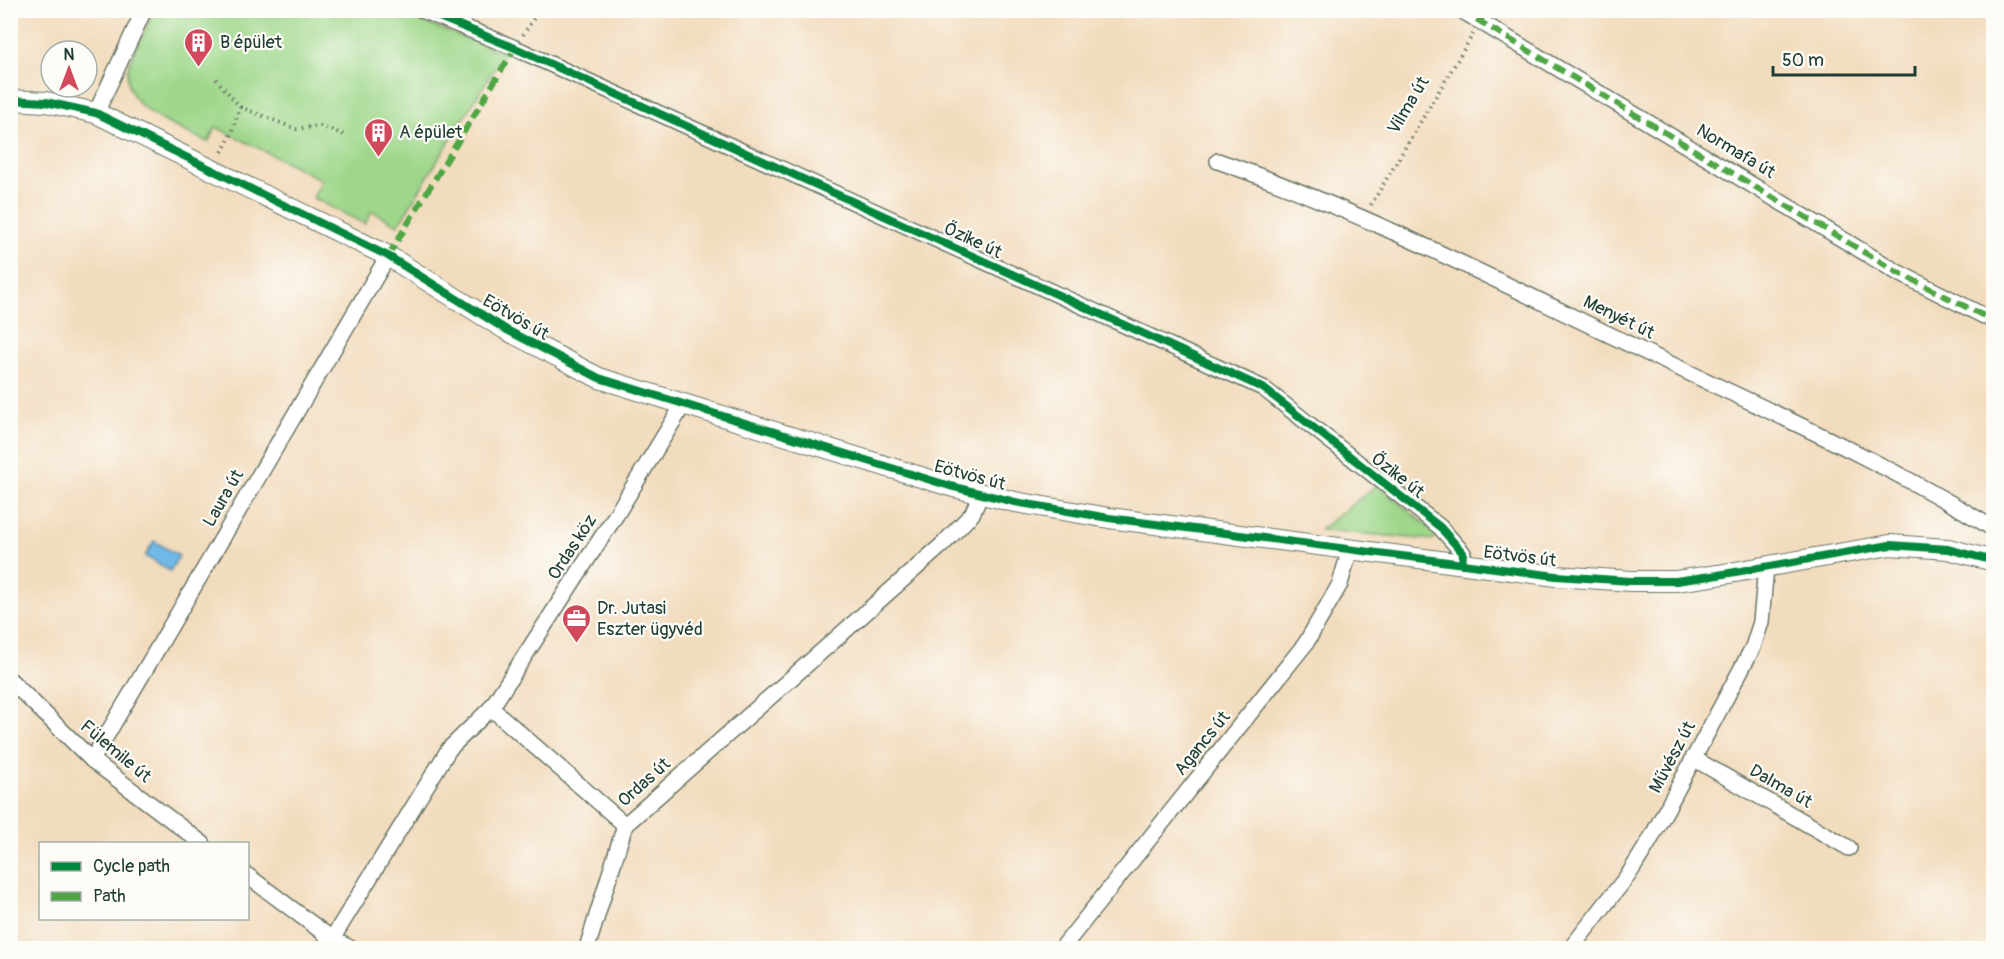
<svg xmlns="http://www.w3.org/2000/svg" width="2004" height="959" font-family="Pangolin,sans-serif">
  <rect width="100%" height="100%" fill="#fdfcf7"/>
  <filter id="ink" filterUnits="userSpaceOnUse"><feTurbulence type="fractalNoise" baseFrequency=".0167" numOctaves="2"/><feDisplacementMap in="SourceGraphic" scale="12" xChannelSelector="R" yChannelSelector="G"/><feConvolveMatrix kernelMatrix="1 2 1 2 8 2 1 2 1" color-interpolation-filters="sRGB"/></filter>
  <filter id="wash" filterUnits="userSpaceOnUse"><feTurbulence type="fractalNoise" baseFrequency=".008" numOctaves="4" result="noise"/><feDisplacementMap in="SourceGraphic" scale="24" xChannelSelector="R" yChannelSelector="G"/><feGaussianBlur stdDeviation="1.35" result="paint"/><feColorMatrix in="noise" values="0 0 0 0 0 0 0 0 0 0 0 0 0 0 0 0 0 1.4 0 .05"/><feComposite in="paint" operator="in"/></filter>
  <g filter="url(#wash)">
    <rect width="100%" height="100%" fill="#f2dcbe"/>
    <!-- green -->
    <g fill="#9ed78a" stroke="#5e8a5f" stroke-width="1.5">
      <path d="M155 10 395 11 504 53 398 225 372 211 365 224 313 198 322 180 216 127 208 142C179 128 117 109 129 65 135 46 147 28 155 10Z"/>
      <path d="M1377 485 1437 534 1434 540 1320 530Z"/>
    </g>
    <!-- water -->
    <path fill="#6fbae8" stroke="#477c8e" stroke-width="1.5" d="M154 541 179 556 170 571 145 556Z"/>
  </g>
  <g filter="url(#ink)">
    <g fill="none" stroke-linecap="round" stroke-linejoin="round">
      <defs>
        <g id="minor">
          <path d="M422 10 515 48 1263 388 1440 527 1463 553 1462 564"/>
          <path d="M1461 10 1897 272 1994 321"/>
          <path d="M96 113 144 10"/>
          <path d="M1218 161C1364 212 1502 283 1641 350 1760 407 1882 460 1994 529"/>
          <path d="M10 680 92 760 203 844"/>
          <path d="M491 708 625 825"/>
          <path d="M1693 758 1849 848"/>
          <path d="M92 760 388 256"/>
          <path d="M625 825 942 545 972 514 981 494"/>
          <path d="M248 876 332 939 350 948"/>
          <path d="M322 948 332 939 449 749 491 708 616 515 683 405"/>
          <path d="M587 948 625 825"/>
          <path d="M1062 948 1306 643 1340 584 1350 549"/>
          <path d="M1571 948 1629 874 1649 842 1753 647 1761 622 1766 566"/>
        </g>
        <path id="tertiary" d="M10 100 46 102 96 113 388 256 505 329 599 378 950 486 1015 502 1109 518 1556 576 1631 581H1676L1718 575 1890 545 1948 549 1994 561"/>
      </defs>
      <!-- minor casing -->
      <use href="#minor" stroke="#697564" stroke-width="18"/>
      <!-- tertiary casing -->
      <use href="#tertiary" stroke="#697564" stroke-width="22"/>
      <!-- path -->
      <g stroke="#697564" stroke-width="4" stroke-dasharray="1.5 4.5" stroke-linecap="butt">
        <path d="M523 35 539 10"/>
        <path d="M216 79 240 107 231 135 220 156"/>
        <path d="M240 107 296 129 320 126 345 135"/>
        <path d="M1371 205 1473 34"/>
      </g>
      <!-- minor -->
      <use href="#minor" stroke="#fff" stroke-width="15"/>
      <!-- tertiary -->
      <use href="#tertiary" stroke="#fff" stroke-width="20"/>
      <!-- quiet -->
      <g stroke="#4fa644" stroke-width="6" stroke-dasharray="12 6" stroke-linecap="butt">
        <path d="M1461 10 1897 272 1994 321"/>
        <path d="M1480 21 1486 10"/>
        <path d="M388 256 515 48"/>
      </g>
      <defs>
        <g id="cycleway">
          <path d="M422 10 515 48 1263 388 1440 527 1463 553 1462 564"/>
          <path d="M10 100 46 102 96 113 388 256 505 329 599 378 950 486 1015 502 1109 518 1556 576 1631 581H1676L1718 575 1890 545 1948 549 1994 561"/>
        </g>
      </defs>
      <!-- cycleway casing -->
      <use href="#cycleway" stroke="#fdfcf7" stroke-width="11"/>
      <!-- cycleway -->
      <use href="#cycleway" stroke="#00873e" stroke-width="8"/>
    </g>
  </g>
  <!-- icons -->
  <defs>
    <symbol id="building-pin" viewBox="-11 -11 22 30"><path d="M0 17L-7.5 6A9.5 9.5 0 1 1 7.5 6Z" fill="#d1495b" stroke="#fdfcf7"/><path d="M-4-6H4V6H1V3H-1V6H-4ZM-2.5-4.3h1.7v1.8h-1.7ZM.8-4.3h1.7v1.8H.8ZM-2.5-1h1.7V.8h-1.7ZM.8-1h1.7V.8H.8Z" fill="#fff"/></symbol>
    <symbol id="office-pin" viewBox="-11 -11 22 30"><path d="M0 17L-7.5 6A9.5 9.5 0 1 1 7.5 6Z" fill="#d1495b" stroke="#fdfcf7"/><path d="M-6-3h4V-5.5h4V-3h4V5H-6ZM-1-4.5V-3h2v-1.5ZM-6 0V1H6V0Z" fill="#fff"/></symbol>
  </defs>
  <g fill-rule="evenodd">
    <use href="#building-pin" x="182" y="26" width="33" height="45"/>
    <use href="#building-pin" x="362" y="116" width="33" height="45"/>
    <use href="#office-pin" x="560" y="602" width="33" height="45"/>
  </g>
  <g text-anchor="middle" stroke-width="4.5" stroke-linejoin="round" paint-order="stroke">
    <!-- poi labels -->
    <g font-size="18" fill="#1f3d34" stroke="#fdfcf7" text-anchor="start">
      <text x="220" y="48">B épület</text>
      <text x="399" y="138">A épület</text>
      <text x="597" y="614">Dr. Jutasi<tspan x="597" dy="21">Eszter ügyvéd</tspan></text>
    </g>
    <!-- street labels -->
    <g font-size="18" fill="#1f3d34" stroke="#fdfcf7">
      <text transform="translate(1408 105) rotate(-59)" y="6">Vilma út</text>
      <text transform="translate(1736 151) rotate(31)" y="6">Normafa út</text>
      <text transform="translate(973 240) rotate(25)" y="6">Őzike út</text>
      <text transform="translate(516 317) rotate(30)" y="6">Eötvös út</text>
      <text transform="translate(1619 317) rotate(26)" y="6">Menyét út</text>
      <text transform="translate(970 475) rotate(15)" y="6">Eötvös út</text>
      <text transform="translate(1398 475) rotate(38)" y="6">Őzike út</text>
      <text transform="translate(223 498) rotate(-60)" y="6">Laura út</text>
      <text transform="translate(572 547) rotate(-57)" y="6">Ordas köz</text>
      <text transform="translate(1520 556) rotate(7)" y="6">Eötvös út</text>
      <text transform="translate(1202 743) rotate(-51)" y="6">Agancs út</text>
      <text transform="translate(116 751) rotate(40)" y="6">Fülemile út</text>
      <text transform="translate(1672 757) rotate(-62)" y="6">Művész út</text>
      <text transform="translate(644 782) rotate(-42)" y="6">Ordas út</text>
      <text transform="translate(1781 786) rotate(30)" y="6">Dalma út</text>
    </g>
  </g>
  <!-- margin -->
  <rect width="2004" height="959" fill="none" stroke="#fdfcf7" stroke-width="36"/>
  <!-- legend -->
  <rect x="39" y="842" width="210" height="78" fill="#fdfcf7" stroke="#a4b0a9" stroke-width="1.5"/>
  <rect x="51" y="862" width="30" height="9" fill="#00873e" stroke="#a4b0a9" stroke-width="1.5"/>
  <text x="93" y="872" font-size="18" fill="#1f3d34">Cycle path</text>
  <rect x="51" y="892" width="30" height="9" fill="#4fa644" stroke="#a4b0a9" stroke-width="1.5"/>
  <text x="93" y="902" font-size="18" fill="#1f3d34">Path</text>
  <!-- north arrow -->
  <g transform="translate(69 69)"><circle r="28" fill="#fdfcf7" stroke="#a4b0a9" stroke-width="1.5"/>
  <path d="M0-4.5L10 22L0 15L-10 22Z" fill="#d1495b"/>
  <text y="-9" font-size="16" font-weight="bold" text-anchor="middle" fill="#1f3d34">N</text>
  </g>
  <!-- scale -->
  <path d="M1773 66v9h142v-9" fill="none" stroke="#1f3d34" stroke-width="3"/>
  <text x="1782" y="66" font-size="18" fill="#1f3d34" stroke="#fdfcf7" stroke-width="4.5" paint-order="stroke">50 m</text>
</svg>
